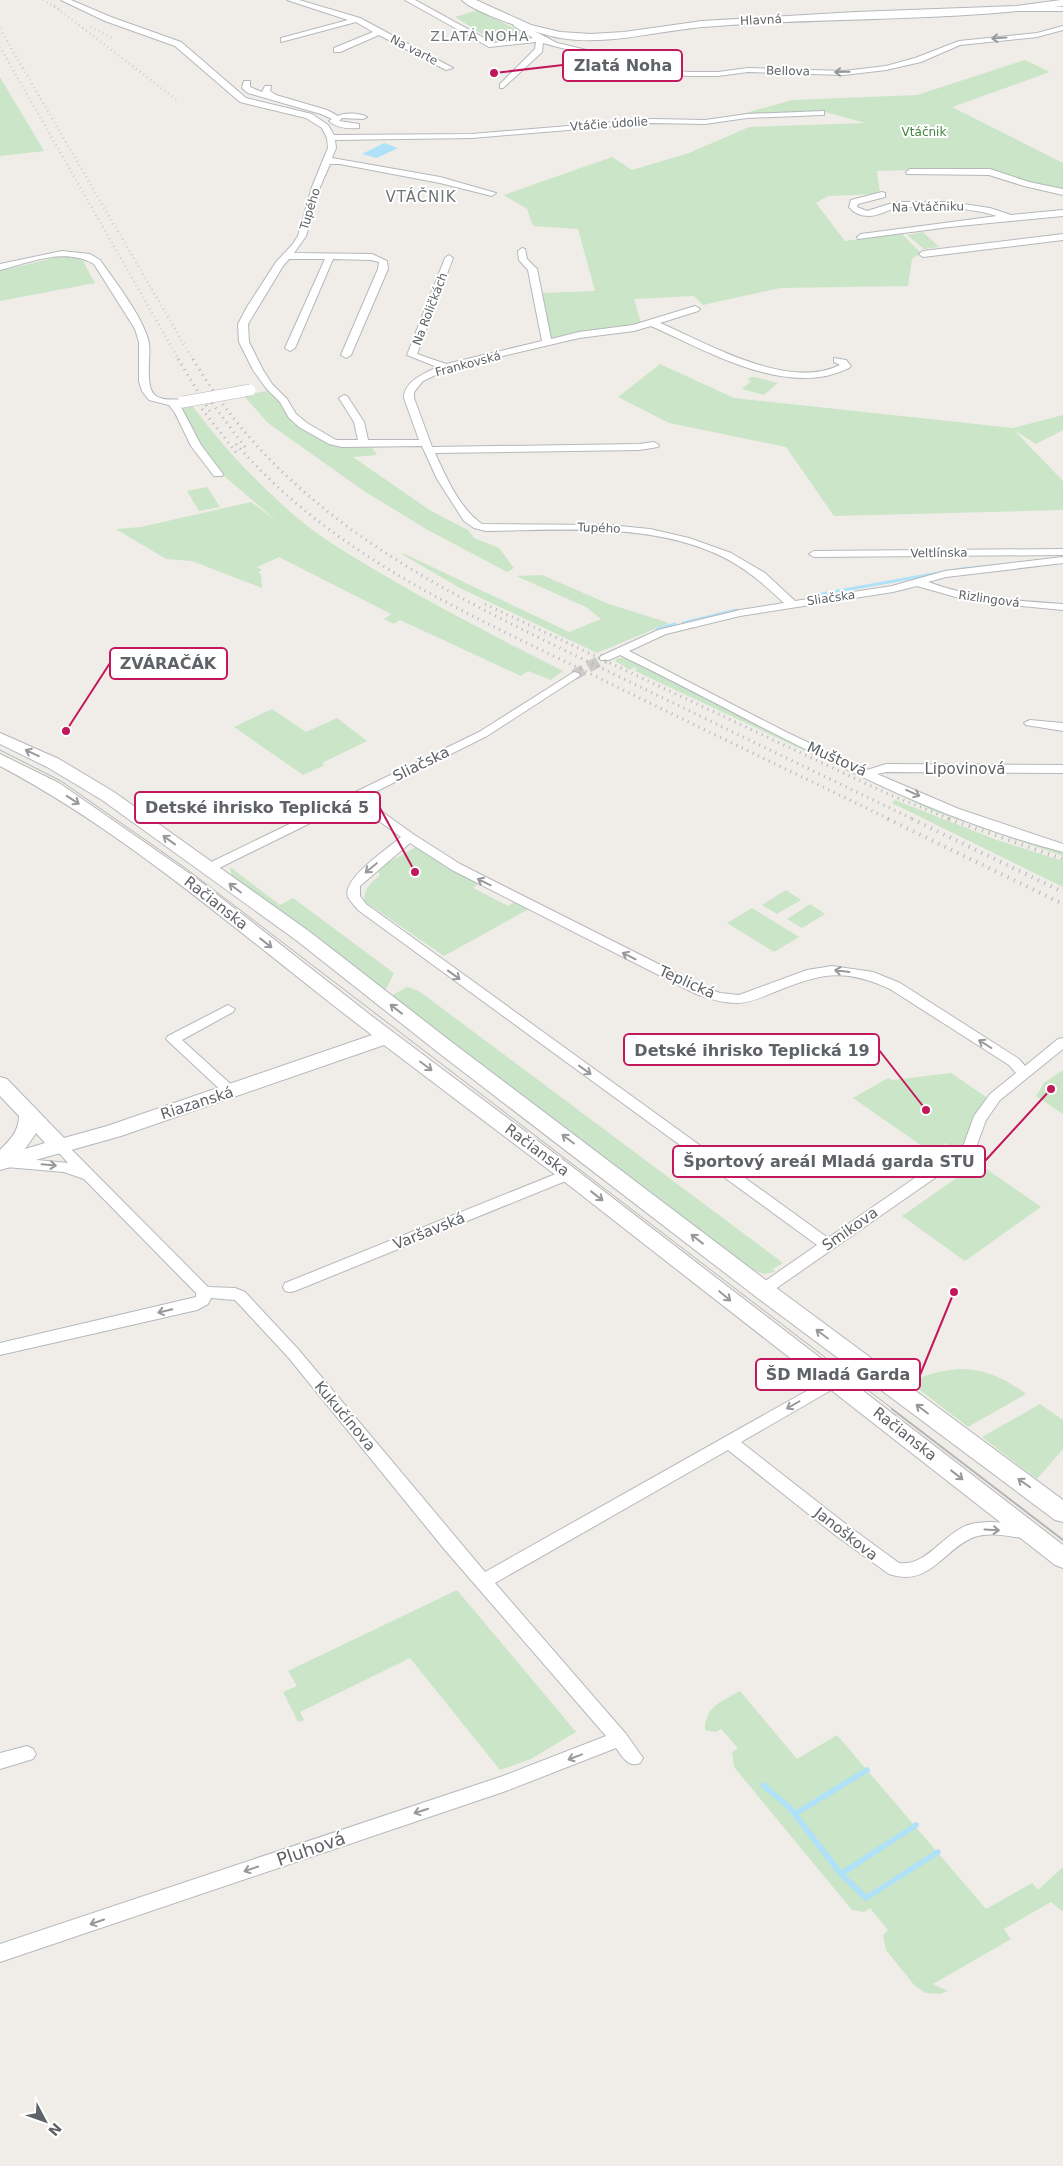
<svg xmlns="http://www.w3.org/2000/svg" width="1063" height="2166" font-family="'DejaVu Sans',sans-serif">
  <rect width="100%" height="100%" fill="#f0ede8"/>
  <!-- green -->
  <g fill="#cae5c7">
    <path d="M477 10 522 32 528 39 495 42 455 17Z"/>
    <path d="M1025 60 1050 72 952 107 1063 163V191L1001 175 990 168 877 171 880 194 828 196 816 203 845 241 901 233 921 253 912 259 908 286 780 288 703 305 694 296 634 299 641 323 550 339 541 293 595 291 578 229 533 226 527 209 504 195 612 157 632 170 689 153 749 127 865 123 822 111 742 114 792 100 917 95Z"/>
    <path d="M0 77 44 151 0 156Z"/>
    <path d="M923 232 939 247 924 249 907 235Z"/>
    <path d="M57 257H72L83 261 95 283 0 301V271Z"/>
    <path d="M660 364 734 398 1013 428 1063 415V430L1036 444 1014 430 1063 481V510L834 516 786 447 669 423 618 397Z"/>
    <path d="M751 377H754L778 383 764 395 742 389 751 381 747 380Z"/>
    <path d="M267 391 279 402 293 424 332 444 346 447 371 446 377 455 353 457 431 511 468 530 474 538 499 548 514 568 507 572 426 529 364 491 268 423 243 395Z"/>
    <path d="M191 404C221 445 256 482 294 515 320 538 352 556 382 574 441 609 502 640 563 671L551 680 528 671 521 676 400 620 394 624 384 619 391 614 279 557 257 567 262 570 258 572 261 574 262 588 192 561 166 559 116 529 141 527 251 502 278 522 223 475 202 447 180 405Z"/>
    <path d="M207 487 220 507 199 511 187 491Z"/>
    <path d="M400 553 407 555 569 632 601 619 586 607 516 576 542 575 609 604 669 623 597 653 460 588Z"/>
    <path d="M618 658H626L638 664 781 737 857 771 1063 850V856L933 811 635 671 637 669 634 667 630 670 615 661Z"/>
    <path d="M272 709 306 732 337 718 367 741 322 763 325 765 303 775 234 727Z"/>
    <path d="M895 800 997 840 1063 861V887L892 803Z"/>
    <path d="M416 847 453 872 456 871 479 883 473 888 508 906 515 901 529 909 444 956 364 901C364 888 371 883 380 875L378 872 384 865Z"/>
    <path d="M230 867 280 905 293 898 394 973 385 991 232 878Z"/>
    <path d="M786 890 801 900 777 914 762 905Z"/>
    <path d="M810 904 825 914 802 928 787 919Z"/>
    <path d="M752 908 799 937 774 952 727 923Z"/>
    <path d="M407 987 419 991 783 1263 773 1269 775 1272 764 1274 748 1268 391 996Z"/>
    <path d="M1063 1070V1114L1036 1096 1044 1083Z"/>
    <path d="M951 1073 986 1097 987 1101 966 1140 955 1150 945 1143 932 1153 853 1098 888 1078 893 1080Z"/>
    <path d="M978 1163 1041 1207 965 1261 902 1216Z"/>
    <path d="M958 1369C985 1369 1004 1378 1026 1394L968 1427 912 1384C925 1373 941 1371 958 1369Z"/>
    <path d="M1040 1404 1063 1420V1449L1037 1479 982 1437Z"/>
    <path d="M457 1590 576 1732 531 1759 500 1770 410 1658 300 1712 304 1720 298 1722 283 1692 297 1686 288 1671Z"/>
    <path d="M740 1691 797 1759 837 1735 986 1909 1032 1883 1038 1890 1063 1867V1910L1062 1911 1051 1902 1004 1929 1011 1939 933 1984 948 1991 940 1994 926 1993 915 1986 886 1950 883 1935 888 1930 870 1908 864 1912 852 1910 734 1767 732 1752 738 1748 721 1729 716 1732 705 1730C705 1706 721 1702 740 1691Z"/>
  </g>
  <!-- water -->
  <path fill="#afe1f9" d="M384 143 398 148 377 158 362 154Z"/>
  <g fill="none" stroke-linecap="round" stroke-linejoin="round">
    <!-- stream-far1 -->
    <g stroke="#afe1f9" stroke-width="3">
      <path d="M816 595 961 569 1010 564"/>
      <path d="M683 623 737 610"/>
      <path d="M657 629 675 624"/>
    </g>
    <!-- stream -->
    <g stroke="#afe1f9" stroke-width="5.5">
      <path d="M763 1785 790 1808 841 1874 866 1898 938 1852"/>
      <path d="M795 1814 867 1770"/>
      <path d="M841 1874 916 1825"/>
    </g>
    <!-- street-tunnel -->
    <path stroke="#cccac8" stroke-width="11" stroke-dasharray="11 5.5" stroke-linecap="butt" d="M574 675 605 658"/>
    <defs>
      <g id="street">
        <path d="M61 0H71L111 17 181 42 246 98 312 114 328 125 334 135 472 134 652 119 705 120 747 114 824 111V115H821L747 118 705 124 652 123 472 138 335 140 336 148 332 158 440 177 496 193 492 196 440 183 340 164H330L320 187 306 236 294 253 372 254 387 261 388 269 351 355 346 358 341 355 378 269 379 262 371 260 333 259 295 348 290 351 285 348 325 259H289L283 266 248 324 249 342 263 370 272 384 287 399 296 414 307 423 336 440H358L354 422 339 398 344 395 347 396 364 422 368 440H419L404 398C404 381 424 374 437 367L407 355 445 258 449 255 453 258 417 354 446 364 542 341 528 270 519 260 518 251 522 248 525 249 527 259 537 269 551 339 579 332 633 325 695 306 700 309 698 311 660 323C709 344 788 391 840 365L834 362V358L846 360 851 366 849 368C787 399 708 351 651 326L634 331 579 338 448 369 423 381 414 392V398L432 447 639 444 654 442 659 445 658 447 639 450 435 453C446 477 459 508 482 524L609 525 650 529 689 538 731 553 765 573 795 601 892 586 945 571 1063 557V563L946 577 928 582C971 598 1017 601 1063 604V610L970 601 917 586 893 592 740 616 666 634 629 651 786 732 867 770 886 764 1063 765V773L886 772 877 774 959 809 1063 844V852C905 812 765 725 620 655L609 660H601L599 658 601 656 658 630 740 610 784 603C765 585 747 569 723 557 652 522 563 530 486 531L474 528 464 521 437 479 422 446 342 447 329 444 299 427 289 418 280 402 266 388 253 370 239 342 238 324 247 307 276 262 292 245 298 236 312 187 328 148 327 138 322 128 306 118 240 102 175 46 105 21Z"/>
        <path d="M287 0H299L360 18 453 68 446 70 379 35 340 52H334V48L373 32 356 22 281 42V38L348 20Z"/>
        <path d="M405 0H415L493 43 533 38 514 26 513 24 517 22 557 43 608 55 642 68 689 72H718L748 68 844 71 886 66 915 58 959 41 1037 33 1063 26V30L1037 37 960 45 921 62 886 70 844 75 748 72 718 76H689L641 72 603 59 543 43 542 52 503 88H500V84L535 49 536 42 489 47Z"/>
        <path d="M1016 7H1063V11H1019L1015 9Z"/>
        <path d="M244 81H250V87L262 92 265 86H271L270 91 276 95 327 110 338 116C344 112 361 113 367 117L363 119 342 118 339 121 359 124V128C348 129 337 128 329 121L332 119 321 114 248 93 242 88Z"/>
        <path d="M910 169H990L1029 182 1063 189V195L1024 186 989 175 907 174 906 172Z"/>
        <path d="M882 192 885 193V197L858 204 857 207 867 211 896 202H950L990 208 1011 215 1063 210V216L949 227 858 239 857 237 861 234 997 216C974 208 922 204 898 208 888 209 879 216 869 216 861 216 854 213 849 207L851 200Z"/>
        <path d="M1063 234V240L923 257 919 254 923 251Z"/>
        <path d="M62 251 90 254 100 260C114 280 146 321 149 344 151 357 144 388 156 396 165 402 177 398 186 400V404L180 405 201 445 223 474 222 476H214L191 446 175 413 169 405 149 400 142 391 139 381V342L135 329 94 264C64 247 31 262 0 270V264Z"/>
        <path d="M1063 549V555L814 557 809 554 814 551Z"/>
        <path d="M574 672 578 673 580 675 578 677 487 736 363 798 413 834 460 864 706 988 720 993 739 995 807 970 832 966 873 972 900 983 1019 1059 1025 1066 1058 1039 1063 1038V1049L1000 1100 986 1120 975 1150 768 1294 763 1295 758 1294 756 1290 758 1286 817 1245 358 910C355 906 350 901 348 897 341 879 389 848 401 837L353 802 213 871 209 872 203 868 205 865 479 732ZM410 843 452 870 696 994C710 999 723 1003 737 1003 750 1003 765 996 777 991 822 973 844 968 890 989L1009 1065 1016 1073 990 1094 974 1116 964 1144 828 1238 366 904 360 896V886Z"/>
        <path d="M1030 720 1063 723V731L1026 725 1024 723Z"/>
        <path d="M228 1005 235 1009 233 1012 182 1040 236 1089 238 1092 236 1095H226L166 1039 168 1036Z"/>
        <path d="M60 1141 65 1143 208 1287 235 1288 245 1292 298 1349 485 1572 835 1375 840 1377 843 1381 840 1385 741 1442 847 1525 899 1563C926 1567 943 1534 968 1525 988 1519 1009 1524 1029 1525L1035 1527 1037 1532 1035 1537 1029 1539C1012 1537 991 1531 974 1537 943 1549 930 1588 889 1574L835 1535 728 1450 495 1583 626 1734 643 1758 640 1763C628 1768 623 1757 616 1748L506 1791 0 1962V1944L503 1776 606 1736 445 1550 288 1357 235 1300 211 1298 208 1304 197 1310 0 1355V1343L196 1297V1293L84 1179 64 1172 6 1167 0 1164 1 1159 6 1157 68 1163 53 1146 55 1143Z"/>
        <path d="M568 1169 573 1170 575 1174 573 1178 295 1291 290 1292 285 1291 283 1287 285 1283Z"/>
        <path d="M27 1746 33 1749 36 1754 33 1759 0 1769V1753Z"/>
      </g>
      <g id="secondary">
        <path d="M462 0H476L531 25 560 32 591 34 624 32 702 21 856 12 1016 6 1061 0H1063V6C944 22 823 17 703 27 656 31 608 46 560 38 541 35 474 13 462 0Z"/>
        <path d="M0 733 59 759 114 792 310 932 449 1040 771 1284 1063 1500V1522L1055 1520 755 1296 435 1050 296 940 102 800 47 767 0 744Z"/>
        <path d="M0 754 59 783 193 876 373 1017 575 1169 1063 1545V1568L1055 1565 561 1179 384 1045 121 1136 0 1170V1150C10 1140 19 1131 19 1116L0 1096V1077L7 1079 64 1138 107 1126 372 1035C250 943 136 838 0 766ZM36 1133 45 1143 25 1149Z"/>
      </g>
    </defs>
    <!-- street casing -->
    <use href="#street" stroke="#b5b8bb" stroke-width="2"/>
    <!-- secondary casing -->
    <use href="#secondary" stroke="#b4b7bb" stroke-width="2"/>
    <!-- street -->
    <use href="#street" fill="#fff" fill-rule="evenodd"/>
    <!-- secondary -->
    <use href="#secondary" fill="#fff" fill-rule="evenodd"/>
    <!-- tram-far1 -->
    <path stroke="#b4b5b5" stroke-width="1" d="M0 750 61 781 184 867 894 1410"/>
    <!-- tram -->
    <path stroke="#b4b5b5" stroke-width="2" d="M892 1409 1063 1540"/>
    <!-- rail-far2 -->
    <g stroke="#b4b5b5" stroke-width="2.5" stroke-dasharray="0.5 4" stroke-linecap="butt">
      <path d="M43 0 60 10"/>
      <path d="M54 6 177 100"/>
      <path d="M91 27 114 39"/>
      <path d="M0 29 193 360"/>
      <path d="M0 47 179 360"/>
    </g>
    <!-- rail-far1 -->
    <g stroke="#b4b5b5" stroke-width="3" stroke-dasharray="1 5" stroke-linecap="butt">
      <path d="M178 359 211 413"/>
      <path d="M193 359C290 524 455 597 620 677 718 725 817 773 915 820"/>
      <path d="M212 403 245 447"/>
      <path d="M202 409 238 455"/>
      <path d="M236 444C255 465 274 485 296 503 385 579 495 627 599 678 696 726 794 773 891 820"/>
      <path d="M485 604 888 794 952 820"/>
    </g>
    <!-- rail -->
    <g stroke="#b4b5b5" stroke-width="4" stroke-dasharray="1 6" stroke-linecap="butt">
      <path d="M888 819 1063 904"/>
      <path d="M912 819 1063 892"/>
      <path d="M949 819 1063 859"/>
    </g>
    <defs>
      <path id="street-bridge" d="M183 402 250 390"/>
    </defs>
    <!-- street-bridge casing -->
    <use href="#street-bridge" stroke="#b5b8bb" stroke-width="12" stroke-linecap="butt"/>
    <!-- street-bridge -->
    <use href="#street-bridge" stroke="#fff" stroke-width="11"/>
  </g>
  <!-- one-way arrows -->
  <defs><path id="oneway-shaft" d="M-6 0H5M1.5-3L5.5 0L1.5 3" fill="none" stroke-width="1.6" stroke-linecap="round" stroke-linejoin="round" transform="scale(1.25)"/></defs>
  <g stroke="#979a9c">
    <use href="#oneway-shaft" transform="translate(999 38) rotate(176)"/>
    <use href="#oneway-shaft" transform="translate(842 72) rotate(179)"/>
    <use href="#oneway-shaft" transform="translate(32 753) rotate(-155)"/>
    <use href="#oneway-shaft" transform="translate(913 793) rotate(24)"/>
    <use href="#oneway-shaft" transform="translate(73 800) rotate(33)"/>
    <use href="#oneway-shaft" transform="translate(169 840) rotate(-144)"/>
    <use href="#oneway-shaft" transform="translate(371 868) rotate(140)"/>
    <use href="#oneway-shaft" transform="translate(484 882) rotate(-153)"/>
    <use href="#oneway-shaft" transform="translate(235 888) rotate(-143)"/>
    <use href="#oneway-shaft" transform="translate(266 943) rotate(38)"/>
    <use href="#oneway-shaft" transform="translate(629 956) rotate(-153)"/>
    <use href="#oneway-shaft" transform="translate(842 971) rotate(-173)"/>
    <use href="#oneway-shaft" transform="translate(454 975) rotate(36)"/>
    <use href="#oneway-shaft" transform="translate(396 1009) rotate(-142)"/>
    <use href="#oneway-shaft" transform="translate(985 1044) rotate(-148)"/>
    <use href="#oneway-shaft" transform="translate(426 1066) rotate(37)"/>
    <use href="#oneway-shaft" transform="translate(585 1070) rotate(36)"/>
    <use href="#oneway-shaft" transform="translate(568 1139) rotate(-143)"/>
    <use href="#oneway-shaft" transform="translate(49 1165) rotate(5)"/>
    <use href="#oneway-shaft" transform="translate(597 1196) rotate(38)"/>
    <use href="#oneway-shaft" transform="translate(697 1239) rotate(-142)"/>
    <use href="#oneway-shaft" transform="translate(725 1296) rotate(40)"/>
    <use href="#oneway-shaft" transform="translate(165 1311) rotate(167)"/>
    <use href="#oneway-shaft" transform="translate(822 1334) rotate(-143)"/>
    <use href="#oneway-shaft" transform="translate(793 1405) rotate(150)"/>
    <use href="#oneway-shaft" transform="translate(922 1409) rotate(-143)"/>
    <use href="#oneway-shaft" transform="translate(957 1475) rotate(38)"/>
    <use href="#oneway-shaft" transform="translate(1024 1483) rotate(-145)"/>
    <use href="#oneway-shaft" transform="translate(992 1530) rotate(3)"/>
    <use href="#oneway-shaft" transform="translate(575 1757) rotate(159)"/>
    <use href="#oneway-shaft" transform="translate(421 1811) rotate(162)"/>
    <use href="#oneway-shaft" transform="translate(251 1869) rotate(161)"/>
    <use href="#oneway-shaft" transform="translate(97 1922) rotate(161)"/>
  </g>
  <g text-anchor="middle" stroke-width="4" stroke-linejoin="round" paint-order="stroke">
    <!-- far-street labels -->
    <g font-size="12" fill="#5f6367" stroke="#fff">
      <text transform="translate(761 20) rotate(-3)" y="4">Hlavná</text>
      <text transform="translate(414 50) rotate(27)" y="4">Na varte</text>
      <text transform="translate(788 71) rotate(1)" y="4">Bellova</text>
      <text transform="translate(609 124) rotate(-4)" y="4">Vtáčie údolie</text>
      <text transform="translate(928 207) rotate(-1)" y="4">Na Vtáčniku</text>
      <text transform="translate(310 209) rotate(-73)" y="4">Tupého</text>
      <text transform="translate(430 309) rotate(-69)" y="4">Na Roličkách</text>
      <text transform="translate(468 364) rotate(-15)" y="4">Frankovská</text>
      <text transform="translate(599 528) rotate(2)" y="4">Tupého</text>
      <text transform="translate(939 553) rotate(-1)" y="4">Veltlínska</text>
      <text transform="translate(831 598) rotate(-8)" y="4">Sliačska</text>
      <text transform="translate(989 599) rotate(8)" y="4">Rizlingová</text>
    </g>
    <!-- far-park labels -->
    <g font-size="12" fill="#40823c" stroke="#fff">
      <text x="924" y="136">Vtáčnik</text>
    </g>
    <!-- far-neighbourhood labels -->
    <g font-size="14" letter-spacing="1" fill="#707579" stroke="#fff">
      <text x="480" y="41">ZLATÁ NOHA</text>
    </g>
    <!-- far-quarter labels -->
    <g font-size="15" letter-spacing="1" fill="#707579" stroke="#fff">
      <text x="421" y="202">VTÁČNIK</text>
    </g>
    <!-- street labels -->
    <g font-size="15" fill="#5f6367" stroke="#fff">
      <text transform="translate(837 759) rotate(24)" y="5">Muštová</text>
      <text transform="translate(421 764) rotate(-26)" y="5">Sliačska</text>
      <text x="965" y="774">Lipovinová</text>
      <text transform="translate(216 903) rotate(38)" y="5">Račianska</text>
      <text transform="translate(687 982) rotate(24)" y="5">Teplická</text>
      <text transform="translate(197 1103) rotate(-18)" y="5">Riazanská</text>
      <text transform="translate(537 1150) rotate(37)" y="5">Račianska</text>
      <text transform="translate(850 1229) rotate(-35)" y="5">Smikova</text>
      <text transform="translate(429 1231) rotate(-22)" y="5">Varšavská</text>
      <text transform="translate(345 1416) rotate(50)" y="5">Kukučínova</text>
      <text transform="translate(905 1434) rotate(38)" y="5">Račianska</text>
      <text transform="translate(846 1534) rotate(38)" y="5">Janoškova</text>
    </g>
    <!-- near-street labels -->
    <g font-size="18" fill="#5f6367" stroke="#fff">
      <text transform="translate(311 1849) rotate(-19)" y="6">Pluhová</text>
    </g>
  </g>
  <!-- callouts -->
  <path fill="none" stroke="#c2185b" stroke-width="2" d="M494 73L563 65M66 731L110 663M415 872L380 808M926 1110L879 1050M1051 1089L985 1161M954 1292L920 1375"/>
  <g fill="#c2185b" stroke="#fff" stroke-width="2">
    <circle cx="494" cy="73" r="5"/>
    <circle cx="66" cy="731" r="5"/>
    <circle cx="415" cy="872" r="5"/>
    <circle cx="926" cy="1110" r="5"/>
    <circle cx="1051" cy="1089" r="5"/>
    <circle cx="954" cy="1292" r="5"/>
  </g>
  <g fill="#fff" stroke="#c2185b" stroke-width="2">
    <rect x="563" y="50" width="119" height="31" rx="5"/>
    <rect x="110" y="648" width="117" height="31" rx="5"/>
    <rect x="135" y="792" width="245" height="31" rx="5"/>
    <rect x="624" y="1034" width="255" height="31" rx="5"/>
    <rect x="673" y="1146" width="312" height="31" rx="5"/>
    <rect x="756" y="1359" width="164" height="31" rx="5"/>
  </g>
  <g font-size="16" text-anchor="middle" font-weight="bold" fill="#5f6367">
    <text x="623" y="71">Zlatá Noha</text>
    <text x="168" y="669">ZVÁRAČÁK</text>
    <text x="257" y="813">Detské ihrisko Teplická 5</text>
    <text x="752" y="1056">Detské ihrisko Teplická 19</text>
    <text x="829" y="1167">Športový areál Mladá garda STU</text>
    <text x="838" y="1380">ŠD Mladá Garda</text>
  </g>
  <!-- north arrow -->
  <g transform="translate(45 2121) rotate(131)" stroke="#ffffff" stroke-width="4" paint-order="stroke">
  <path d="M0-4L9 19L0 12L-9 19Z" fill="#5f6367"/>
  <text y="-8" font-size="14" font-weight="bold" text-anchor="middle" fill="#5f6367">N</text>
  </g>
</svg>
